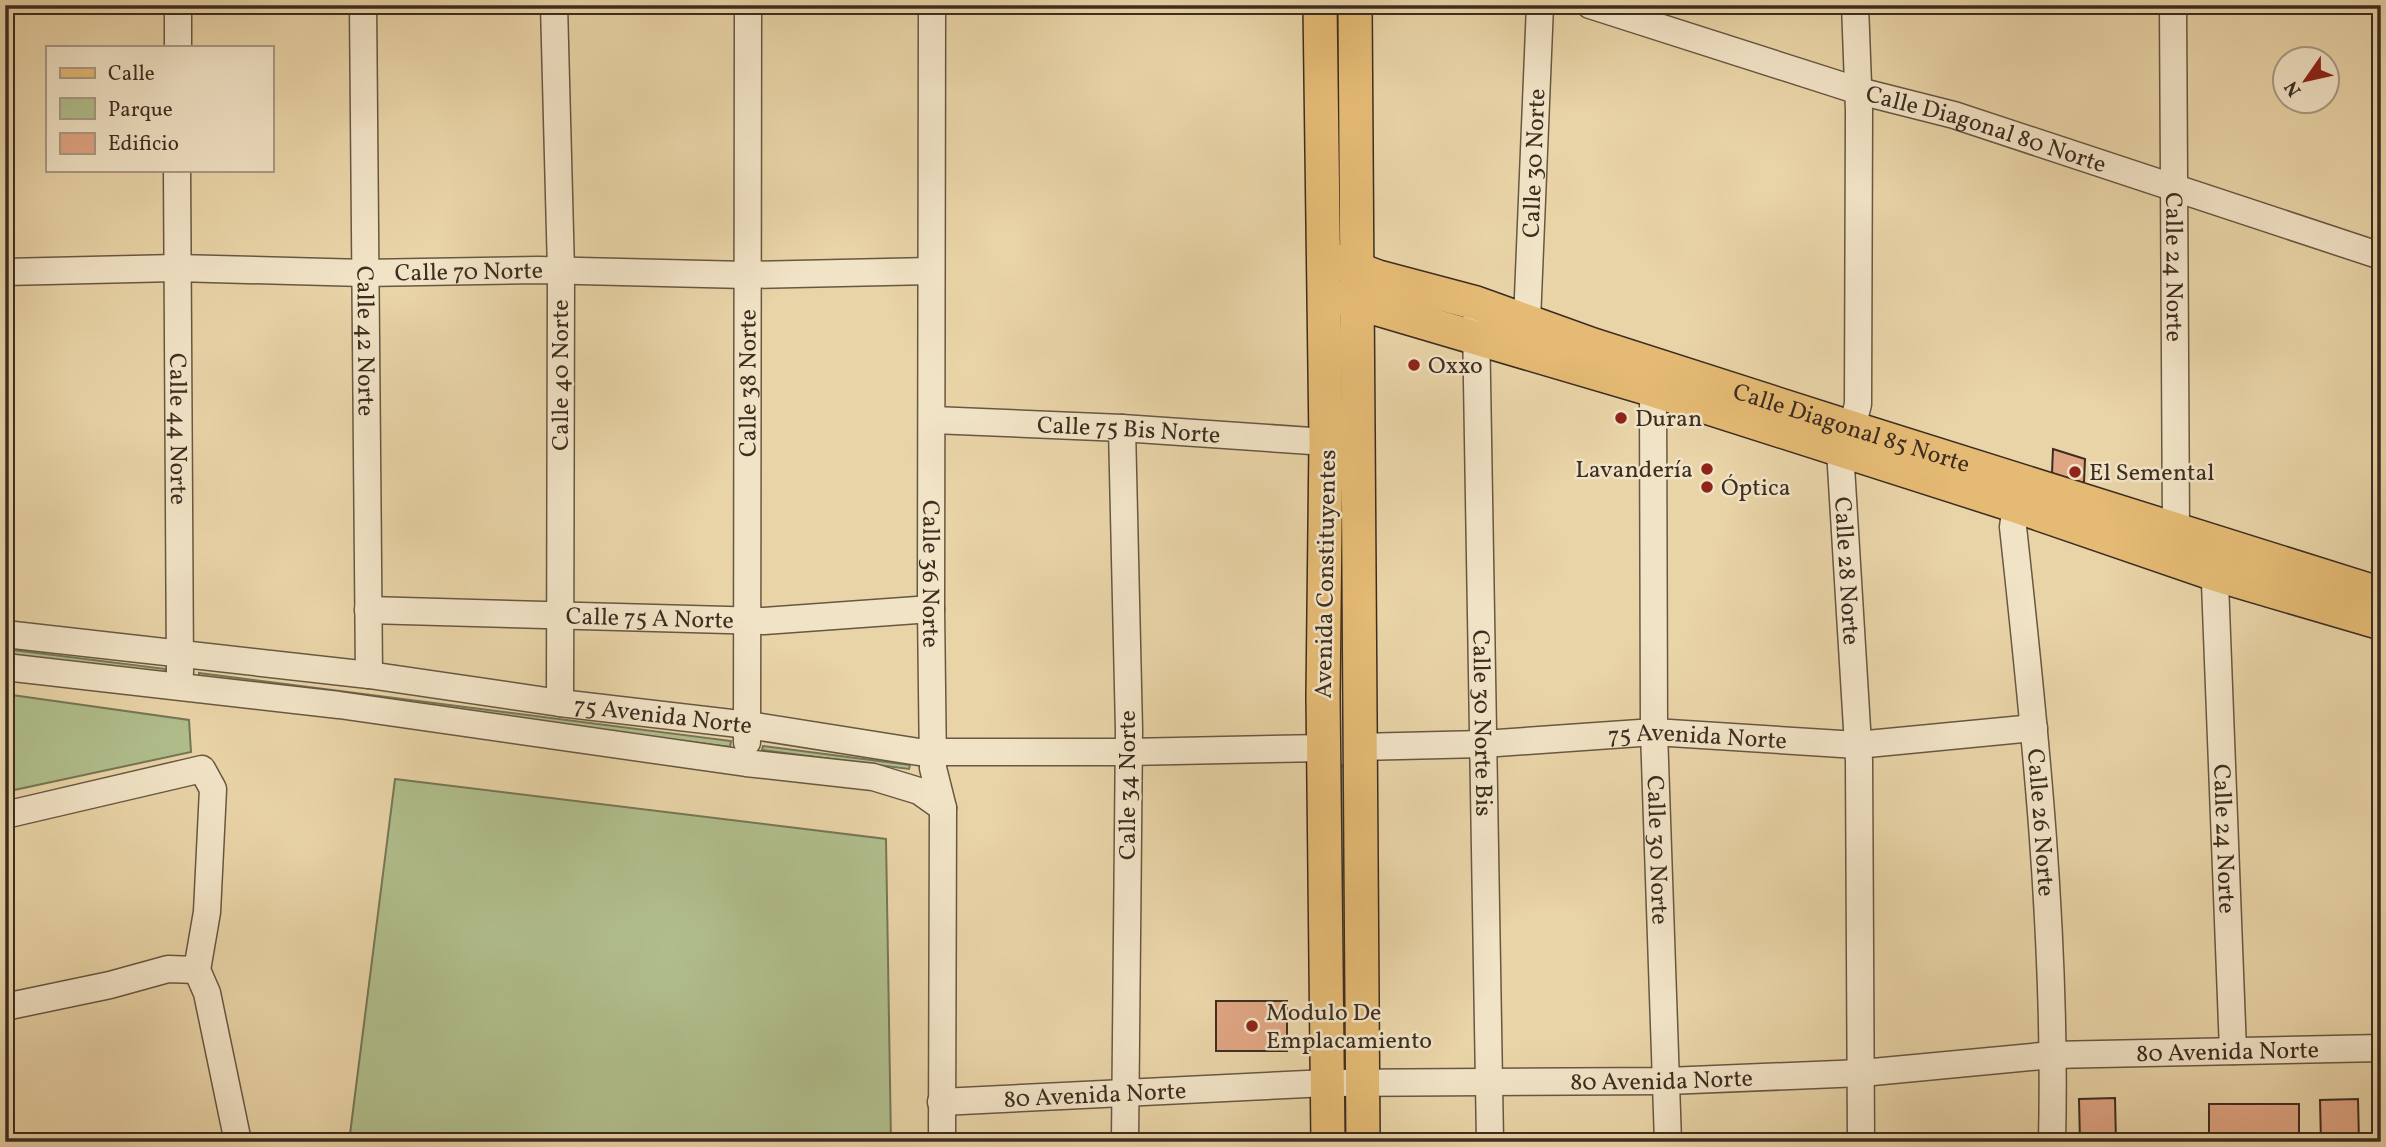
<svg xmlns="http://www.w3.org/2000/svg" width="2386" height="1147" font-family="Vollkorn,serif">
  <rect width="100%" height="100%" fill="#e9d4a7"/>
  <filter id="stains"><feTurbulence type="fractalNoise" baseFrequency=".00286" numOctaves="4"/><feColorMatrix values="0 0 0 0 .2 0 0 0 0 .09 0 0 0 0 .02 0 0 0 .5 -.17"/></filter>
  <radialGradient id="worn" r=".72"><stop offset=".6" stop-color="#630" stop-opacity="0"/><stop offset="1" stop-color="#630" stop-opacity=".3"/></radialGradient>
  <!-- green -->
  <g fill="#b0be8c" stroke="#767656" stroke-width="2">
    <path d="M5 649 166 669 165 674 5 654Z"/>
    <path d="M199 673 731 741 730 747 199 678Z"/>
    <path d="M5 694 189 720 191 752 5 792Z"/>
    <path d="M763 746 910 765 909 769 762 750Z"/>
    <path d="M1339 762 1346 771 1350 1068 1343 1071Z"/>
    <path d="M395 779 886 839 891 1142H349Z"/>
  </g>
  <!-- building -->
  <g fill="#e0a583" stroke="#3d2d21" stroke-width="2">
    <path d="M2053 449 2085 459 2084 483 2052 473Z"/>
    <rect x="1216" y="1001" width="71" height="50"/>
    <path d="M2115 1098 2116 1142H2080L2079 1099Z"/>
    <path d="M2358 1099 2359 1142H2321L2320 1100Z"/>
    <rect x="2209" y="1104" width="90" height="38"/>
  </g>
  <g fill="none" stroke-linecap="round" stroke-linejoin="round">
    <defs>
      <g id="minor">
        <path id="s1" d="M363 5 369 675"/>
        <path d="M554 5 561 271 560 703"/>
        <path id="s2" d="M932 5 931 609 933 768 943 808 942 1142"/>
        <path id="s3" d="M1590 5 1859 91 1954 115 2381 256"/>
        <path id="s4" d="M1855 5 1859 111 1858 404 1852 428 1840 450 1859 761 1861 1142"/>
        <path id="s5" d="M2173 5 2176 530"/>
        <path d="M178 47V5"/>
        <path id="s6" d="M177 170 180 672"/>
        <path id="s7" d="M5 272 176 268 364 273 538 270 746 275 931 271"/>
        <path id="s8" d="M1527 321 1540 5"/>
        <path id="s9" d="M1476 322 1490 1142"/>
        <path id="s10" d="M1653 390 1654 732 1668 1142"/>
        <path id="s11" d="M933 420 1122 428 1326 442"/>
        <path d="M1122 428 1129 730 1125 1142"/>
        <path id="s12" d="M2016 506 2013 527C2035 728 2057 939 2052 1142"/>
        <path id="s13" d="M2214 557 2233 1051"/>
        <path id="s14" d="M368 610 764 621 931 609"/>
        <path id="s15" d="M5 634 369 675 560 703 748 725 919 752H1128L1324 748"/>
        <path d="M5 667 339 705 746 763 873 777 919 791 943 808"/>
        <path id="s16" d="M747 742 748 5"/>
        <path id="s17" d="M1358 747 1483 744 1654 732 1857 745 2034 728"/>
        <path d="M5 815 202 769 213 789 207 912 197 970 207 993 238 1142"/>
        <path d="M5 1007 110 985 168 969 197 970"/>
        <path id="s18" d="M941 1102 1327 1083 1667 1081 1862 1073 2052 1055 2381 1048"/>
      </g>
      <g id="major">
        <path d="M1320 5 1326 442 1323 696 1328 1142"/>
        <path d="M1355 5 1363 1142"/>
        <path id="s19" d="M1336 261 1378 277 1476 303 1593 345 1852 428 2381 594"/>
        <path d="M1337 297 1653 390 2016 506 2214 574 2381 623"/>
      </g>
    </defs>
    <!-- minor casing -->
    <use href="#minor" stroke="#685742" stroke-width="29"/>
    <!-- major casing -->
    <use href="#major" stroke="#3d2d21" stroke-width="36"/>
    <!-- minor -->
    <use href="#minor" stroke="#f1e3c6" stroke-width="26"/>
    <!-- major -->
    <use href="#major" stroke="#e4ba74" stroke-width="33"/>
  </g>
  <!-- markers -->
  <g fill="#8f2418" stroke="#f1e3c6" stroke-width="2.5">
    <circle cx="1414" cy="365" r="7"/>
    <circle cx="1621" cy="418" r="7"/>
    <circle cx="1707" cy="469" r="7"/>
    <circle cx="2075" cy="472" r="7"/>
    <circle cx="1707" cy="487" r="7"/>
    <circle cx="1252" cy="1026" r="7"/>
  </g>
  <g text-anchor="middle" stroke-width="5" stroke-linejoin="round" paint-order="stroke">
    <!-- street labels -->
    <g font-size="24" fill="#3d2d21" stroke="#f1e3c6">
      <text dy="8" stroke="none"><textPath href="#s3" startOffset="415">Calle Diagonal 80 Norte</textPath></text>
      <text dy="8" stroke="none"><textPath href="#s8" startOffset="158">Calle 30 Norte</textPath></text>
      <text dy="8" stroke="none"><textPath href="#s5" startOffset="262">Calle 24 Norte</textPath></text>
      <text dy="8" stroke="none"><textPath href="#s7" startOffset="464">Calle 70 Norte</textPath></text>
      <text dy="8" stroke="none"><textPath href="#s1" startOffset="336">Calle 42 Norte</textPath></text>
      <text transform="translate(560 375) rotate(-90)" y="8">Calle 40 Norte</text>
      <text dy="8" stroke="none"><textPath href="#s16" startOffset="359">Calle 38 Norte</textPath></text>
      <text dy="8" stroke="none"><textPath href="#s19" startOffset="542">Calle Diagonal 85 Norte</textPath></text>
      <text dy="8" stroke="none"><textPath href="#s6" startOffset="259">Calle 44 Norte</textPath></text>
      <text dy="8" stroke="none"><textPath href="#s11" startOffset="196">Calle 75 Bis Norte</textPath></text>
      <text dy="8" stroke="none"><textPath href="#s4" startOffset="570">Calle 28 Norte</textPath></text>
      <text dy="8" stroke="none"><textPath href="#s2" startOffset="569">Calle 36 Norte</textPath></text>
      <text transform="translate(1325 574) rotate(-89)" y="8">Avenida Constituyentes</text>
      <text dy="8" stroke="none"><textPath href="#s14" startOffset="282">Calle 75 A Norte</textPath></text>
      <text dy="8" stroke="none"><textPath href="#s15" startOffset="663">75 Avenida Norte</textPath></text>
      <text dy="8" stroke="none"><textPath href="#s9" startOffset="401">Calle 30 Norte Bis</textPath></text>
      <text dy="8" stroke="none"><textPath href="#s17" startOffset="340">75 Avenida Norte</textPath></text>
      <text transform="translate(1127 785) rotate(-90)" y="8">Calle 34 Norte</text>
      <text dy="8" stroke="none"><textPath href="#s12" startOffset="318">Calle 26 Norte</textPath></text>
      <text dy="8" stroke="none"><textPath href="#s13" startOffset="282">Calle 24 Norte</textPath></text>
      <text dy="8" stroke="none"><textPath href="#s10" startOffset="460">Calle 30 Norte</textPath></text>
      <text dy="8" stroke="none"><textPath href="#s18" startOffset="1288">80 Avenida Norte</textPath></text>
      <text dy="8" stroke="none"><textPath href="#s18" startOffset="721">80 Avenida Norte</textPath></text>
      <text dy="8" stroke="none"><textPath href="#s18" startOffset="154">80 Avenida Norte</textPath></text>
    </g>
    <!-- poi labels -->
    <g font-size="24" fill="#3d2d21" stroke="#f1e3c6" text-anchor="start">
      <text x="1428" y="373">Oxxo</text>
      <text x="1635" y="426">Duran</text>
      <text x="1693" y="477" text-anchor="end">Lavandería</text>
      <text x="2089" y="480">El Semental</text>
      <text x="1721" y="495">Óptica</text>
      <text x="1266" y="1020">Modulo De<tspan x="1266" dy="28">Emplacamiento</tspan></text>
    </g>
  </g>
  <!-- margin -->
  <rect width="2386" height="1147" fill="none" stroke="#e9d4a7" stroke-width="28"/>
  <rect x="7" y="7" width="2372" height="1133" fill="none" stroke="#3d2d21" stroke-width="3.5"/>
  <rect x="14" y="14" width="2358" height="1119" fill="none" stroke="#3d2d21" stroke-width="2"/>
  <!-- legend -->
  <rect x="46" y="46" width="228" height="126" fill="#f1e3c6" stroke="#a99a84" stroke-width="2"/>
  <rect x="60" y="68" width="35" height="10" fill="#e4ba74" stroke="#a99a84" stroke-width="2"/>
  <text x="108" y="80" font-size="21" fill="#3d2d21">Calle</text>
  <rect x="60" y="98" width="35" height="21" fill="#b0be8c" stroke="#a99a84" stroke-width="2"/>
  <text x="108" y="116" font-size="21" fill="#3d2d21">Parque</text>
  <rect x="60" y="133" width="35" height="21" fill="#e0a583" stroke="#a99a84" stroke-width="2"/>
  <text x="108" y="150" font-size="21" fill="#3d2d21">Edificio</text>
  <!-- north arrow -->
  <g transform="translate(2306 80) rotate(236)"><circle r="33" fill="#f1e3c6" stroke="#a99a84" stroke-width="2"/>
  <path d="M0-5L12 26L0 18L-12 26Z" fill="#8f2418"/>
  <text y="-10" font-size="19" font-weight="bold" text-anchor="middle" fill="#3d2d21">N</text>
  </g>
  <rect width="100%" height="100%" filter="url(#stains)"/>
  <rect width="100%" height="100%" fill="url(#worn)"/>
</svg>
